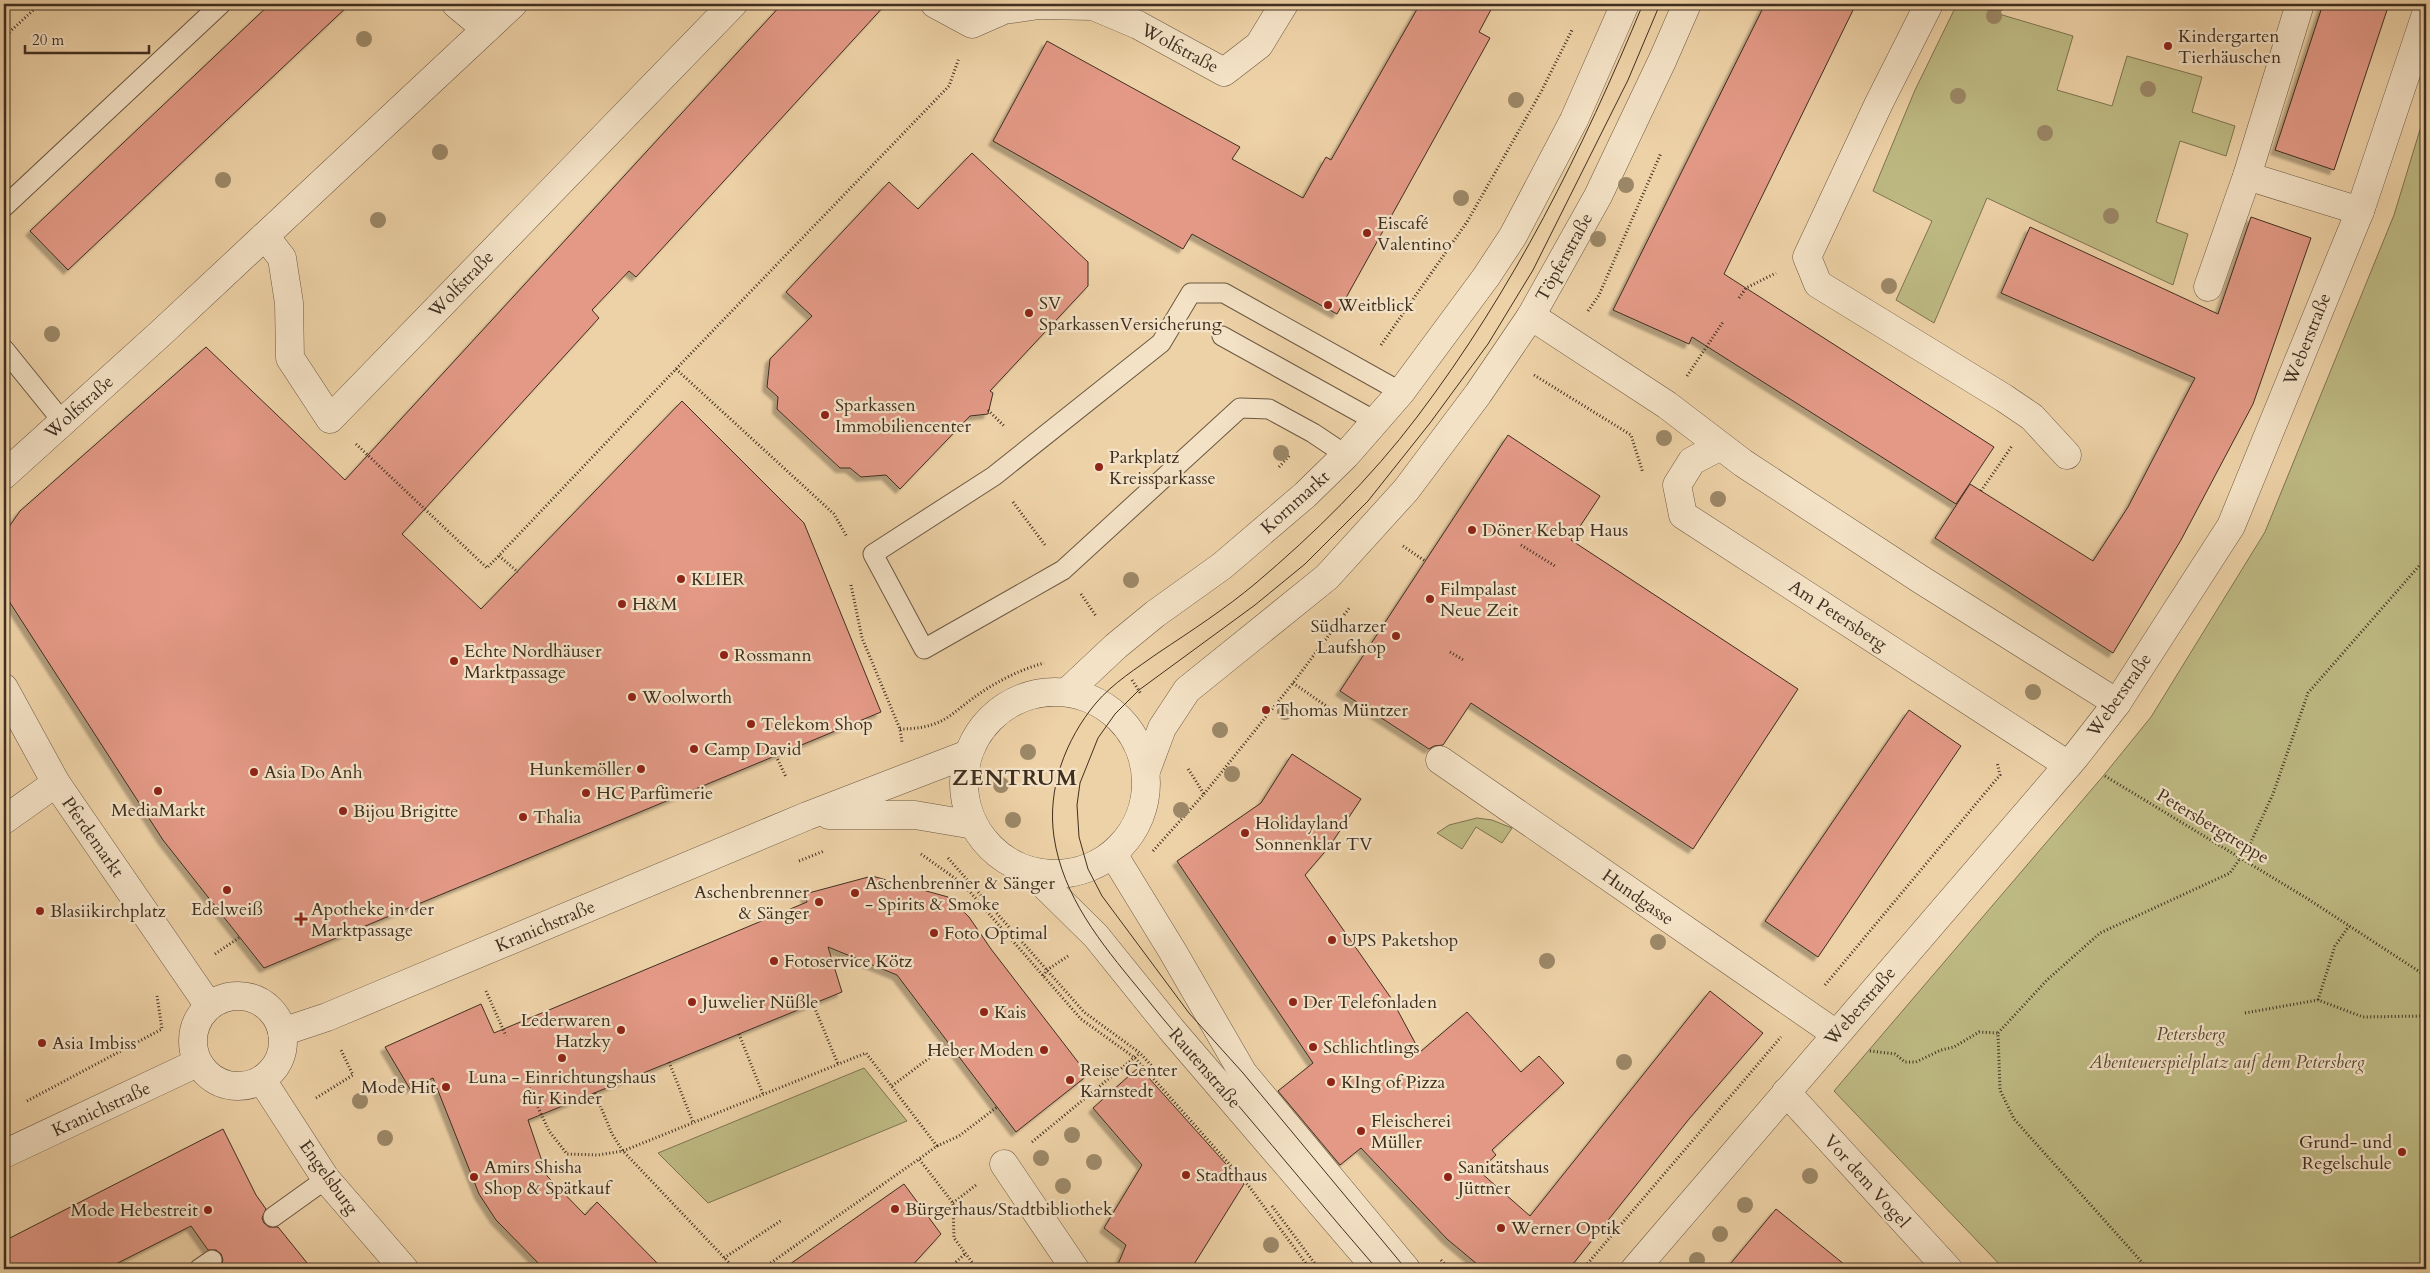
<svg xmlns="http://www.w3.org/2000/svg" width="2430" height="1273" font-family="Cardo,serif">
  <defs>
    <filter id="shadow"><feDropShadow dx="-4.5" dy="4.5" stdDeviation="1" flood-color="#0004"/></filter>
  </defs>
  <rect width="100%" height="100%" fill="#eed2a7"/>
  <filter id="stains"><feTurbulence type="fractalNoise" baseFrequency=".004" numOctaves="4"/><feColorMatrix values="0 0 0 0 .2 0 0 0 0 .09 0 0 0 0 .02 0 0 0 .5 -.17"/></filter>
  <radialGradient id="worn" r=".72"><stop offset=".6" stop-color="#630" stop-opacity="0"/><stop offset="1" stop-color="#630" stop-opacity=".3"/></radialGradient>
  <!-- green -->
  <g fill="#beba83" stroke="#7e7452">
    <path d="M1957 4H2006L1999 14 2073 36 2057 90 2112 106 2127 56 2202 77 2192 112 2235 126 2226 156 2180 141 2156 222 2188 234 2173 285 1987 198 1934 323 1896 300 1932 221 1873 191 1915 90Z"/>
    <path d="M2426 110V1269H2004L1834 1091 2104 775 2151 717 2265 532 2394 215Z"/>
    <path d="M1477 818 1492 820 1512 828 1502 843 1476 827 1462 849 1437 833 1449 825Z"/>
    <path d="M864 1068 907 1121 708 1203 658 1153Z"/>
  </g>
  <!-- building -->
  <g fill="#e39986" stroke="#3f2f20" filter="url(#shadow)">
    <path d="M270 4H350L68 270 30 231Z"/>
    <path d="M782 4H886L636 277 629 271 592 310 599 318 402 534 481 609 682 401 804 523 881 712 264 968 163 840 7 598 4 591V534L20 511 206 347 345 480Z"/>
    <path d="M1420 4H1494L1479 32 1490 38 1337 314 1192 234 1183 249 993 141 1047 41 1240 147 1232 159 1303 198 1326 157 1331 160Z"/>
    <path d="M1765 4H1856L1724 274 1994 447 1956 504 1692 337 1689 344 1613 310Z"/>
    <path d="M2323 4H2389L2334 170 2275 150Z"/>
    <path d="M972 153 1088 262V286L990 391 993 393 988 414 970 416 900 489 886 475 861 477 850 468H840L777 409 778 397 767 387 770 359 812 316 786 292 889 182 918 209Z"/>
    <path d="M2251 217 2311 238 2253 404 2181 540 2113 653 1935 538 1970 484 2093 561 2128 507 2195 378 2001 293 2030 227 2218 314Z"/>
    <path d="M1508 435 1600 496 1571 540 1798 689 1693 849 1471 703 1443 745 1434 746 1429 749 1340 691Z"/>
    <path d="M1909 710 1961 746 1818 957 1765 921Z"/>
    <path d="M1292 754 1361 799 1329 847 1305 875 1391 998 1420 1052 1467 1012 1521 1072 1539 1056 1564 1083 1492 1150 1496 1155 1479 1171 1530 1216 1710 991 1763 1033 1689 1119 1569 1269H1483L1447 1239 1361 1148 1340 1165 1278 1091 1313 1063 1177 861 1261 803Z"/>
    <path d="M872 876 948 897 969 917 991 949 1088 1075 1016 1132 897 975 828 947 842 992 528 1120 547 1176 585 1215 597 1202 663 1269H544L496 1220 479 1194 433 1078 410 1089 385 1047 481 1004 494 1033 807 902 805 894Z"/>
    <path d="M1139 1067 1244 1184 1191 1269H1116L1126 1245 1104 1228 1142 1165 1093 1108Z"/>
    <path d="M223 1129 256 1195 266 1209 262 1218 264 1223 269 1227H278L312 1269H220L223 1260 221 1254 216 1250H208L191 1226 106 1269H4V1241Z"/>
    <path d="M904 1184 941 1234 909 1269H783Z"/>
    <path d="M1776 1209 1850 1269H1726Z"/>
  </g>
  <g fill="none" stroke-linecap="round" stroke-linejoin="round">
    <defs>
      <g id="service">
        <path d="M4 207 221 4"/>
        <path d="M1222 336 1377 422"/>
        <path d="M4 349 63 422"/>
        <path d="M1346 455 1313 433 1269 409 1240 408 1063 570 924 649 873 554 994 476 1161 343 1191 293H1224L1401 392"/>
        <path d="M273 1217 326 1179"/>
        <path d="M199 1269 212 1260"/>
      </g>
      <g id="minor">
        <path d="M456 4 486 29"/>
        <path d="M935 4 972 24 1004 10 1039 5 1093 6 1138 25 1224 72 1259 45 1284 4"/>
        <path d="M1929 4 1879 103 1807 257 1818 284 2004 398 2032 417 2067 455"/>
        <path d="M2300 4 2247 176 2360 211"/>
        <path d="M265 236 282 258 289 303 290 358 330 419 733 4"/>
        <path d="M2208 287 2247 176"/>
        <path d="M1531 316 1667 405 1743 463 1920 579 2117 703"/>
        <path d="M1719 447 1692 461 1677 485 1683 515 2068 765"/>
        <path d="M4 475 161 333 513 4"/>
        <path d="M4 688 56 783 209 1006"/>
        <path d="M1067 692 1116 646 1155 614 1222 566 1305 495 1346 455 1401 392 1486 277 1513 236 1574 120 1625 4"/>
        <circle cx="1055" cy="783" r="91"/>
        <path d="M1440 760 1836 1034"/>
        <path d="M1146 771 1162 728 1187 690 1327 577 1406 490 1478 394 1531 316 1598 196 1663 59 1687 4"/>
        <path d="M829 815H915L974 825"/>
        <path d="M4 820 56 783"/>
        <path d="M1113 854 1173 952 1243 1073 1406 1269"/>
        <path d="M1030 871 1096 936 1171 1029 1377 1269"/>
        <circle cx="238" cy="1041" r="45"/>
        <path d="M282 1032 327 1017 807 816 968 754"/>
        <path d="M262 1080 326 1179 404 1269"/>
        <path d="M1786 1092 1948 1269"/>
        <path d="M4 1154 197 1063"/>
        <path d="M1004 1164 1075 1269"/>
        <path d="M1635 1269 2075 757 2117 703 2231 526 2360 211 2426 14"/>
      </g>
    </defs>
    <!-- service casing -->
    <use href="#service" stroke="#6b5842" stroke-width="21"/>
    <!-- minor casing -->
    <use href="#minor" stroke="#6b5842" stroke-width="29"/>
    <!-- path -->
    <g stroke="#3f2f20" stroke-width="3" stroke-dasharray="1 2.5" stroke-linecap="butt">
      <path d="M4 37 40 4"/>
      <path d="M1739 298 1746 288 1776 273"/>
      <path d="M1588 311 1599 295 1661 153"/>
      <path d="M1381 345 1467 222 1542 90 1572 30"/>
      <path d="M676 369 834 514 847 537"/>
      <path d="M1534 375 1631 435 1643 473"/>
      <path d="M1687 376 1723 322"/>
      <path d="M988 410 1005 427"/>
      <path d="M356 444 487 568 676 369 949 86 959 58"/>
      <path d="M1279 467 1290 455"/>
      <path d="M1981 491 2012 446"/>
      <path d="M1013 502 1045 545"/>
      <path d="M1521 545 1555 566"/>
      <path d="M1403 546 1425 561"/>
      <path d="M499 556 518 572"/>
      <path d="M851 585 862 638 900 729 902 742"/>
      <path d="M1081 594 1096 616"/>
      <path d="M1450 652 1465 661"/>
      <path d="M1132 680 1141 694"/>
      <path d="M1293 683 1338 714"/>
      <path d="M900 729C911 729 923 728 934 724 949 719 959 708 972 699 993 683 1019 670 1044 663"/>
      <path d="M776 756 786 777"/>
      <path d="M2105 776 2308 899 2426 976"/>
      <path d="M1204 794 1293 683 1350 607"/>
      <path d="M1153 851 1204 794 1187 767"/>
      <path d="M921 854 963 884 1081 1019 1135 1058 1248 1185 1310 1269"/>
      <path d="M948 858 1084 1012 1140 1053 1161 1076"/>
      <path d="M799 861 824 851"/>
      <path d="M215 954 240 937"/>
      <path d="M1043 976 1047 970 1068 956"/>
      <path d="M1825 985 2000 775 1997 762"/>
      <path d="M486 991 506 1036"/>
      <path d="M2318 1000 2335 946 2349 926"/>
      <path d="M813 1004 838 1064"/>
      <path d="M2245 1013 2318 1000 2363 1017 2426 1016"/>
      <path d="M739 1034 763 1094"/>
      <path d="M1870 1051 1895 1054 1905 1062H1916L1941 1050 1954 1047 1979 1032 1998 1033"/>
      <path d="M669 1062 693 1122"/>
      <path d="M892 1086 937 1052"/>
      <path d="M529 1088 549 1131 567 1154 598 1155 623 1151 866 1053 937 1146 919 1159"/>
      <path d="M595 1093 612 1134 623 1151 735 1269"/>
      <path d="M316 1098 353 1075 341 1050"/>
      <path d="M27 1101 162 1029 157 996"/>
      <path d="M1032 1142 1140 1053"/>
      <path d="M937 1146 959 1136 997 1107"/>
      <path d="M953 1203 976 1185"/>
      <path d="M1272 1206 1319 1269"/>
      <path d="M724 1258 782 1220"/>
      <path d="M1441 1260 1450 1269"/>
      <path d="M762 1269 919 1159 953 1203 954 1238 977 1269"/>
      <path d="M948 1269 966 1253"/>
      <path d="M1583 1269 1781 1037"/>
      <path d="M2148 1269 2014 1119 2000 1090 1998 1033 2047 980 2100 933 2230 873 2250 844 2273 794 2308 693 2426 558"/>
    </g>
    <!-- service -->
    <use href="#service" stroke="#f4e2c6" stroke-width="19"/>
    <!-- minor -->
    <use href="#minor" stroke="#f4e2c6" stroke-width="28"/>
    <!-- tram -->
    <g stroke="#3f2f20" stroke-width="1">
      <path d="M1377 1269C1330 1215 1284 1159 1237 1104 1203 1066 1170 1028 1138 988 1101 943 1063 897 1054 837 1047 789 1065 740 1096 703 1113 683 1137 668 1158 653 1191 631 1225 609 1256 583 1314 534 1371 478 1417 417 1514 289 1582 151 1643 4"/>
      <path d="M1406 1269 1243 1073 1189 1013 1102 896 1088 869 1079 837 1077 805 1080 783 1098 738 1115 714 1139 690 1255 605 1305 564 1368 501 1430 423 1488 344 1533 270 1628 80 1660 4"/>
    </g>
  </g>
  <!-- trees -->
  <g fill="#9c8868">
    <circle cx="1994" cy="16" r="8"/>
    <circle cx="364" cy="39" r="8"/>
    <circle cx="2148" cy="89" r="8"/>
    <circle cx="1958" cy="96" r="8"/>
    <circle cx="1516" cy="100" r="8"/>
    <circle cx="2045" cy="133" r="8"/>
    <circle cx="440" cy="152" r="8"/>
    <circle cx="223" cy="180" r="8"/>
    <circle cx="1626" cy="185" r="8"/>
    <circle cx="1461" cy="198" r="8"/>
    <circle cx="2111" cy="216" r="8"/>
    <circle cx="378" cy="220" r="8"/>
    <circle cx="1598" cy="239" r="8"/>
    <circle cx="1889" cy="286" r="8"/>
    <circle cx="52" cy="334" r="8"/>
    <circle cx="1664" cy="438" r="8"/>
    <circle cx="1281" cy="453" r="8"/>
    <circle cx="1718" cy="499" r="8"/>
    <circle cx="1131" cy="580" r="8"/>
    <circle cx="2033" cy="692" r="8"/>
    <circle cx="1285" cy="712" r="8"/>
    <circle cx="1220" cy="730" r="8"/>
    <circle cx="1028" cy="752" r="8"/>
    <circle cx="1232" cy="774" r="8"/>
    <circle cx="1001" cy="785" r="8"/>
    <circle cx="1181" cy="810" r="8"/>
    <circle cx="1013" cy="820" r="8"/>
    <circle cx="1658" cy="942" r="8"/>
    <circle cx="1547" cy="961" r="8"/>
    <circle cx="1624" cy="1062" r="8"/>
    <circle cx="360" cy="1101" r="8"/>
    <circle cx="1072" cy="1135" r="8"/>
    <circle cx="385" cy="1138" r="8"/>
    <circle cx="1041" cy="1158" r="8"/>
    <circle cx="1094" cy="1162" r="8"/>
    <circle cx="1810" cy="1176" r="8"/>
    <circle cx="1063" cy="1186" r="8"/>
    <circle cx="1745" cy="1205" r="8"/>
    <circle cx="1720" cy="1234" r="8"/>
    <circle cx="1271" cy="1245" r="8"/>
    <circle cx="1697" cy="1260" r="8"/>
  </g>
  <!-- markers -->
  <g fill="#8f2418" stroke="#f4e2c6" stroke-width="2">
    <circle cx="2168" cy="46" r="5"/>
    <circle cx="1367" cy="233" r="5"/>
    <circle cx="1328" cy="305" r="5"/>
    <circle cx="1029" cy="313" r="5"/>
    <circle cx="825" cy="415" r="5"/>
    <circle cx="1099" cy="467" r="5"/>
    <circle cx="1472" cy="530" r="5"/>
    <circle cx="681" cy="579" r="5"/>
    <circle cx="1430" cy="599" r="5"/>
    <circle cx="622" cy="604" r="5"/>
    <circle cx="1396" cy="636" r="5"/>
    <circle cx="724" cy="655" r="5"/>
    <circle cx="454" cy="661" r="5"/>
    <circle cx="632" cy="697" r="5"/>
    <circle cx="1266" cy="710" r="5"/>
    <circle cx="751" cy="724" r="5"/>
    <circle cx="694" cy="749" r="5"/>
    <circle cx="641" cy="769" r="5"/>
    <circle cx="254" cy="772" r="5"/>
    <circle cx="158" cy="791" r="5"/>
    <circle cx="586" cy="793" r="5"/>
    <circle cx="343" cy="811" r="5"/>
    <circle cx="523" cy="817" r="5"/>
    <circle cx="1245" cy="833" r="5"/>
    <circle cx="227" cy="890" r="5"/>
    <circle cx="855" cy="893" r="5"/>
    <circle cx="819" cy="902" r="5"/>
    <circle cx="40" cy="911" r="5"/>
    <path d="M298.5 911.5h5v5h5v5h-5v5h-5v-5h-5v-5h5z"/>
    <circle cx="934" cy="933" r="5"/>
    <circle cx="1332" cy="940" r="5"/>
    <circle cx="774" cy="961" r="5"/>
    <circle cx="692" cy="1002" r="5"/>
    <circle cx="1293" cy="1002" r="5"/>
    <circle cx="984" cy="1012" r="5"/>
    <circle cx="621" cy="1030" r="5"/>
    <circle cx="42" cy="1043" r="5"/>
    <circle cx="1313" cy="1047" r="5"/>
    <circle cx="1044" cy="1050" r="5"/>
    <circle cx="562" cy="1058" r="5"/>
    <circle cx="1070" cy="1080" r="5"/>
    <circle cx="1331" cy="1082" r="5"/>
    <circle cx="446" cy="1087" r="5"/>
    <circle cx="1361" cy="1131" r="5"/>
    <circle cx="2402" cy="1152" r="5"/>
    <circle cx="1186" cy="1175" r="5"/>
    <circle cx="474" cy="1177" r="5"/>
    <circle cx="1448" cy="1177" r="5"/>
    <circle cx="895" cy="1209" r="5"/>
    <circle cx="208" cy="1210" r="5"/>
    <circle cx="1501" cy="1228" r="5"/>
  </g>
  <g text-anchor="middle" stroke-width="4.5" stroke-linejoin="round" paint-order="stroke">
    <!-- poi labels -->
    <g font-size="18" fill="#3f2f20" stroke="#f4e2c6" text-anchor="start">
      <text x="2178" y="42">Kindergarten<tspan x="2178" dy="21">Tierhäuschen</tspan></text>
      <text x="1377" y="229">Eiscafé<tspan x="1377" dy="21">Valentino</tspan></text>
      <text x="1039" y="309">SV<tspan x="1039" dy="21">SparkassenVersicherung</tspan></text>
      <text x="1338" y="311">Weitblick</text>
      <text x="835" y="411">Sparkassen<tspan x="835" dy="21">Immobiliencenter</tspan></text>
      <text x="1109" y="463">Parkplatz<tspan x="1109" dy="21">Kreissparkasse</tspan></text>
      <text x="1482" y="536">Döner Kebap Haus</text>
      <text x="691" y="585">KLIER</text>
      <text x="1440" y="595">Filmpalast<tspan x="1440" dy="21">Neue Zeit</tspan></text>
      <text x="632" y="610">H&amp;M</text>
      <text x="1386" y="632" text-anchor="end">Südharzer<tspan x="1386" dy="21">Laufshop</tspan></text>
      <text x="464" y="657">Echte Nordhäuser<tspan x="464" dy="21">Marktpassage</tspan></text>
      <text x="734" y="661">Rossmann</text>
      <text x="642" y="703">Woolworth</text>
      <text x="1276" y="716">Thomas Müntzer</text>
      <text x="761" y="730">Telekom Shop</text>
      <text x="704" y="755">Camp David</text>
      <text x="631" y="775" text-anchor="end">Hunkemöller</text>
      <text x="264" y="778">Asia Do Anh</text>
      <text x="596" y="799">HC Parfümerie</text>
      <text x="158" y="816" text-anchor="middle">MediaMarkt</text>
      <text x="353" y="817">Bijou Brigitte</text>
      <text x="533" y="823">Thalia</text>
      <text x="1255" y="829">Holidayland<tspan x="1255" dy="21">Sonnenklar TV</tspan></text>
      <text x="865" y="889">Aschenbrenner &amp; Sänger<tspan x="865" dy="21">- Spirits &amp; Smoke</tspan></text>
      <text x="809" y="898" text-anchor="end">Aschenbrenner<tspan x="809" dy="21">&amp; Sänger</tspan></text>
      <text x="227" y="915" text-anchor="middle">Edelweiß</text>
      <text x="311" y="915">Apotheke in der<tspan x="311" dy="21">Marktpassage</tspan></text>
      <text x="50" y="917">Blasiikirchplatz</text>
      <text x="944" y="939">Foto Optimal</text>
      <text x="1342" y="946">UPS Paketshop</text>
      <text x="784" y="967">Fotoservice Kötz</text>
      <text x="702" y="1008">Juwelier Nüßle</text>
      <text x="1303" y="1008">Der Telefonladen</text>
      <text x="994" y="1018">Kais</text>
      <text x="611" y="1026" text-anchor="end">Lederwaren<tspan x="611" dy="21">Hatzky</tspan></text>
      <text x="52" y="1049">Asia Imbiss</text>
      <text x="1323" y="1053">Schlichtlings</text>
      <text x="1034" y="1056" text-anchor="end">Heber Moden</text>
      <text x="1080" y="1076">Reise Center<tspan x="1080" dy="21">Karnstedt</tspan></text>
      <text x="562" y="1083" text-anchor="middle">Luna - Einrichtungshaus<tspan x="562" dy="21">für Kinder</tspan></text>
      <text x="1341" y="1088">KIng of Pizza</text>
      <text x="436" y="1093" text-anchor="end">Mode Hit</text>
      <text x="1371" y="1127">Fleischerei<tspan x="1371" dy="21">Müller</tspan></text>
      <text x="2392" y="1148" text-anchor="end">Grund- und<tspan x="2392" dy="21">Regelschule</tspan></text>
      <text x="484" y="1173">Amirs Shisha<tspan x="484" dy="21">Shop &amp; Spätkauf</tspan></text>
      <text x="1458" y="1173">Sanitätshaus<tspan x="1458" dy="21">Jüttner</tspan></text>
      <text x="1196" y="1181">Stadthaus</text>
      <text x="905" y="1215">Bürgerhaus/Stadtbibliothek</text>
      <text x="198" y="1216" text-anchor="end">Mode Hebestreit</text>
      <text x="1511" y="1234">Werner Optik</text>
    </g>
    <!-- street labels -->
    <g font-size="18" fill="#3f2f20" stroke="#f4e2c6">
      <text transform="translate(1180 48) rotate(28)" y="6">Wolfstraße</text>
      <text transform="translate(1564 257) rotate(-61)" y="6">Töpferstraße</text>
      <text transform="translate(461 284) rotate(-46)" y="6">Wolfstraße</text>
      <text transform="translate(2307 339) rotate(-68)" y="6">Weberstraße</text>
      <text transform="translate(79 407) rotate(-42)" y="6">Wolfstraße</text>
      <text transform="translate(1295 502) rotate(-42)" y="6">Kornmarkt</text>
      <text transform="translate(1838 615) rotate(33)" y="6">Am Petersberg</text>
      <text transform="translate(2119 695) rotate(-55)" y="6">Weberstraße</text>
      <text transform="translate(2213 826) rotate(31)" y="6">Petersbergtreppe</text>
      <text transform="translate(93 837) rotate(55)" y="6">Pferdemarkt</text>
      <text transform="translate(1638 897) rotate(35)" y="6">Hundgasse</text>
      <text transform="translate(545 926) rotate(-23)" y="6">Kranichstraße</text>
      <text transform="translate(1860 1006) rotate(-49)" y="6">Weberstraße</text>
      <text transform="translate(1205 1068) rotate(49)" y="6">Rautenstraße</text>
      <text transform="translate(101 1109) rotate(-25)" y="6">Kranichstraße</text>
      <text transform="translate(329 1177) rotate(54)" y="6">Engelsburg</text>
      <text transform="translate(1867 1181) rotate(48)" y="6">Vor dem Vogel</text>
    </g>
    <!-- park labels -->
    <g font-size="18" font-style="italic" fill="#584b34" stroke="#f4e2c6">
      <text x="2191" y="1040">Petersberg</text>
      <text x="2227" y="1068">Abenteuerspielplatz auf dem Petersberg</text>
    </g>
    <!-- district labels -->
    <g font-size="22" font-weight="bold" letter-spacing="1" fill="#3f2f20" stroke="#f4e2c6">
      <text x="1015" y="785">ZENTRUM</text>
    </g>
  </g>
  <!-- margin -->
  <rect width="2430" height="1273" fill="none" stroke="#eed2a7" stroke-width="20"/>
  <rect x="5" y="5" width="2420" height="1263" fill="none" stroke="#3f2f20" stroke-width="2.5"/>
  <rect x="10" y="10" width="2410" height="1253" fill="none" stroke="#3f2f20"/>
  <!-- scale -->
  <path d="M25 45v8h124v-8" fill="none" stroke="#3f2f20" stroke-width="2.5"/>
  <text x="32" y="45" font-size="15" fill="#3f2f20" stroke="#f4e2c6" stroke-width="4" paint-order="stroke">20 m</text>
  <rect width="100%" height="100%" filter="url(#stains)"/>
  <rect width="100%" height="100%" fill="url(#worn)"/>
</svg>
